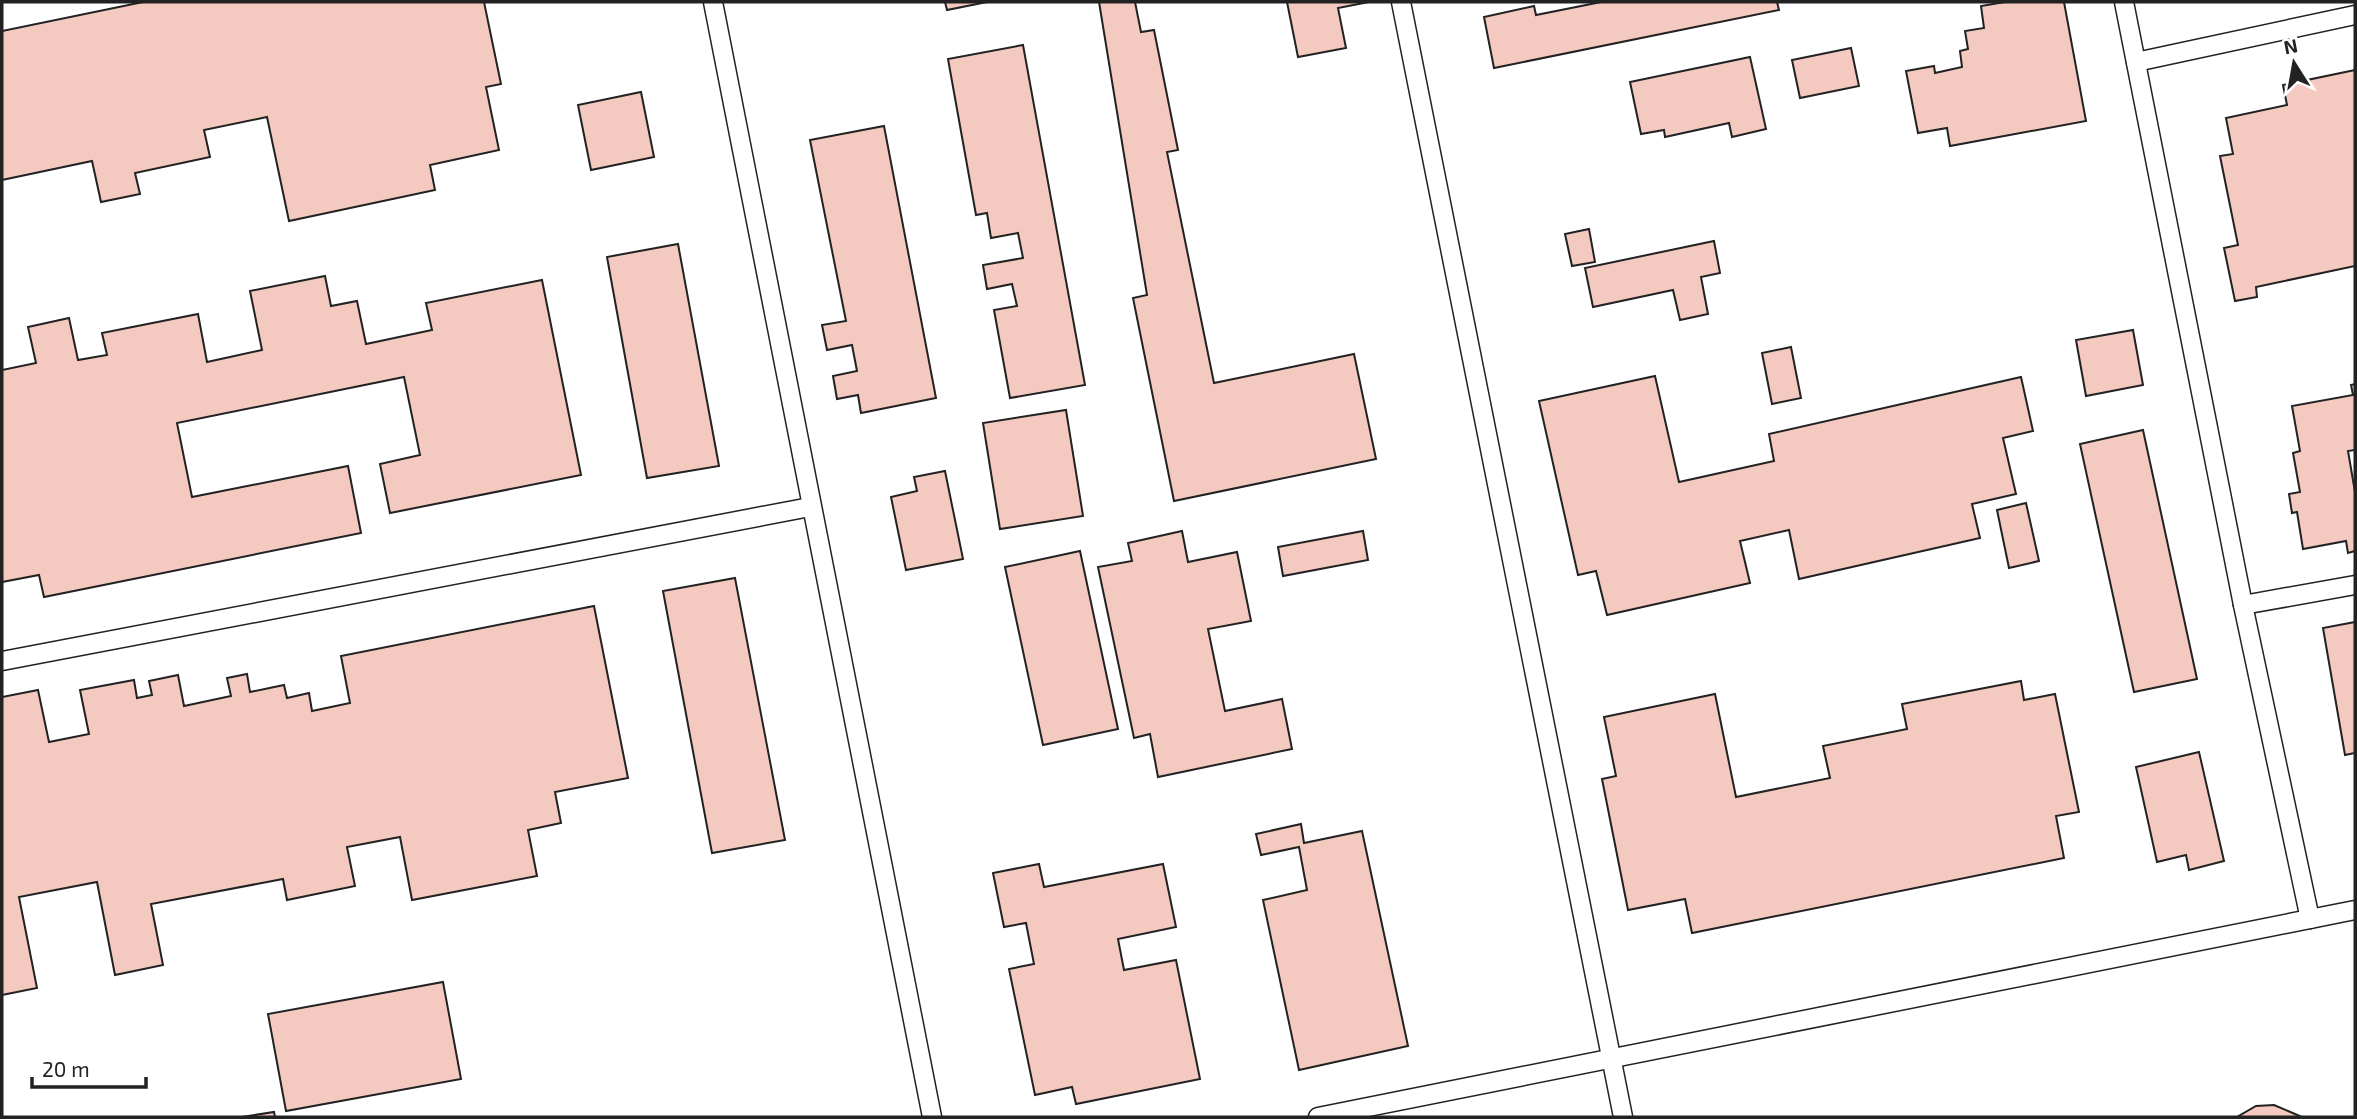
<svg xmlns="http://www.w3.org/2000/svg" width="2357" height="1119" font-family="'Exo 2',sans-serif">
  <rect width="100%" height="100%" fill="#fff"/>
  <!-- building -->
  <g fill="#f3c9c0" stroke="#222" stroke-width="2">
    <path d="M143 2H484L501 84 486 87 499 150 430 165 435 190 289 221 267 117 204 130 210 157 135 173 140 194 101 202 92 161 2 180V31Z"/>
    <path d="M945 2H987L947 10Z"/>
    <path d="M1099 2H1135L1141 32 1154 30 1178 150 1167 152 1214 383 1354 354 1376 459 1174 501 1133 298 1147 295Z"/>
    <path d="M1287 2H1369L1338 8 1346 48 1298 57Z"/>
    <path d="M1601 2H1777L1779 10 1494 68 1484 17 1534 6 1536 15Z"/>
    <path d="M2005 2H2064L2086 121 1950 146 1947 128 1918 133 1906 71 1934 66 1935 73 1962 67 1960 51 1968 49 1965 31 1984 28 1981 6Z"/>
    <path d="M1023 45 1085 385 1010 398 994 310 1017 306 1012 284 987 289 983 265 1023 258 1018 233 991 238 987 213 976 215 948 59Z"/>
    <path d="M1851 48 1859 86 1800 98 1792 60Z"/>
    <path d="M1750 57 1766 129 1732 137 1729 123 1665 137 1664 130 1641 134 1630 82Z"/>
    <path d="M2355 70V266L2256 287 2257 297 2235 301 2224 248 2238 245 2220 156 2233 154 2226 118 2287 105 2283 85Z"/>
    <path d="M641 92 654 157 591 170 578 105Z"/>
    <path d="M884 126 936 398 861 413 858 395 837 399 833 376 857 371 852 345 827 350 822 325 846 321 810 140Z"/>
    <path d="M1589 229 1595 262 1572 266 1565 234Z"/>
    <path d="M1714 241 1720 273 1701 277 1708 314 1680 320 1673 290 1593 307 1585 268Z"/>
    <path d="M678 244 719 466 647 478 607 257Z"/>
    <path d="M325 276 331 306 357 301 366 344 432 330 426 303 542 280 581 475 390 513 380 464 420 455 404 377 177 423 192 497 348 466 361 533 44 597 39 575 2 582V370L36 363 28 327 69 318 78 360 107 355 102 333 198 314 207 362 262 350 250 291Z"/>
    <path d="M2133 330 2143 385 2086 396 2076 340Z"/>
    <path d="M1791 347 1801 398 1772 404 1762 353Z"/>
    <path d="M1655 376 1679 482 1774 461 1769 434 2021 377 2033 431 2003 438 2016 494 1972 504 1980 538 1799 579 1789 530 1740 541 1750 583 1607 615 1596 571 1578 575 1539 401Z"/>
    <path d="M2355 384V450L2348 451 2355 492V551L2348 553 2346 541 2303 549 2297 512 2292 513 2289 494 2300 492 2293 453 2300 451 2292 406 2353 395 2351 385Z"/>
    <path d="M1066 410 1083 516 1000 529 983 423Z"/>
    <path d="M2143 430 2197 679 2134 692 2080 444Z"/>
    <path d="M945 471 963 559 906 570 891 497 917 491 914 477Z"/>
    <path d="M2026 503 2039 561 2009 568 1997 510Z"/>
    <path d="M1182 531 1188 562 1237 552 1251 621 1208 629 1225 711 1282 699 1292 749 1158 777 1150 734 1134 738 1098 567 1132 561 1128 543Z"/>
    <path d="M1363 531 1368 560 1283 576 1278 547Z"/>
    <path d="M1080 551 1118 729 1043 745 1005 567Z"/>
    <path d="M735 578 785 840 712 853 663 591Z"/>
    <path d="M594 606 628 778 555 792 561 823 528 830 537 876 412 900 400 837 347 847 355 886 287 900 283 879 151 904 163 965 115 975 97 882 19 897 37 988 2 995V697L38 690 49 742 89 734 80 690 134 680 137 698 152 695 149 681 178 675 184 706 231 696 227 678 247 674 250 692 284 685 287 698 309 693 312 711 350 703 341 656Z"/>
    <path d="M2355 622V753L2345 755 2323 628Z"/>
    <path d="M2021 681 2024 700 2055 694 2079 812 2056 816 2064 858 1692 933 1685 899 1628 910 1602 779 1616 776 1604 717 1715 694 1736 797 1830 778 1823 746 1907 729 1902 704Z"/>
    <path d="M2199 752 2224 861 2189 870 2186 855 2157 862 2136 767Z"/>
    <path d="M1301 824 1304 843 1362 831 1408 1046 1299 1070 1263 900 1307 890 1299 847 1261 855 1256 834Z"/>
    <path d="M1039 864 1044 887 1163 864 1176 927 1118 939 1124 970 1176 960 1200 1079 1076 1104 1072 1087 1035 1095 1009 969 1034 964 1026 923 1004 927 993 873Z"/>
    <path d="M443 982 461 1079 286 1111 268 1014Z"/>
    <path d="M2274 1105 2302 1117H2237L2256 1106Z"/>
    <path d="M274 1112 275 1117H242Z"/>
  </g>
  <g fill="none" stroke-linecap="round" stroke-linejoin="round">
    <defs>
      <g id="lane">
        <path d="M713 2 932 1117"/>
        <path d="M1401 2 1623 1117"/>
        <path d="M2124 2 2243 605 2310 919"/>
        <path d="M2136 62 2355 15"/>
        <path d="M2243 605 2355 585"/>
        <path d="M2 661 810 507"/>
        <path d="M1318 1117 2355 910"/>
      </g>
    </defs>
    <!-- lane casing -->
    <use href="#lane" stroke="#222" stroke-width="21"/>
    <!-- lane -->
    <use href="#lane" stroke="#fff" stroke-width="18"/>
  </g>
  <!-- border -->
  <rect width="2357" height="1119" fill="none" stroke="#222222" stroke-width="7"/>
  <!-- north arrow -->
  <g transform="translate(2294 63) rotate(349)" stroke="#ffffff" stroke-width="5" paint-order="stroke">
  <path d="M0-5L12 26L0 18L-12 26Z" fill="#222222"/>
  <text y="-10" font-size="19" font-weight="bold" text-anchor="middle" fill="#222222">N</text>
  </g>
  <!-- scale -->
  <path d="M32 1077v10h114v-10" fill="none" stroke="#222222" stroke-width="3.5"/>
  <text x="42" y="1077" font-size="21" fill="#222222" stroke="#ffffff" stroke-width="5" paint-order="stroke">20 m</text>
</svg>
